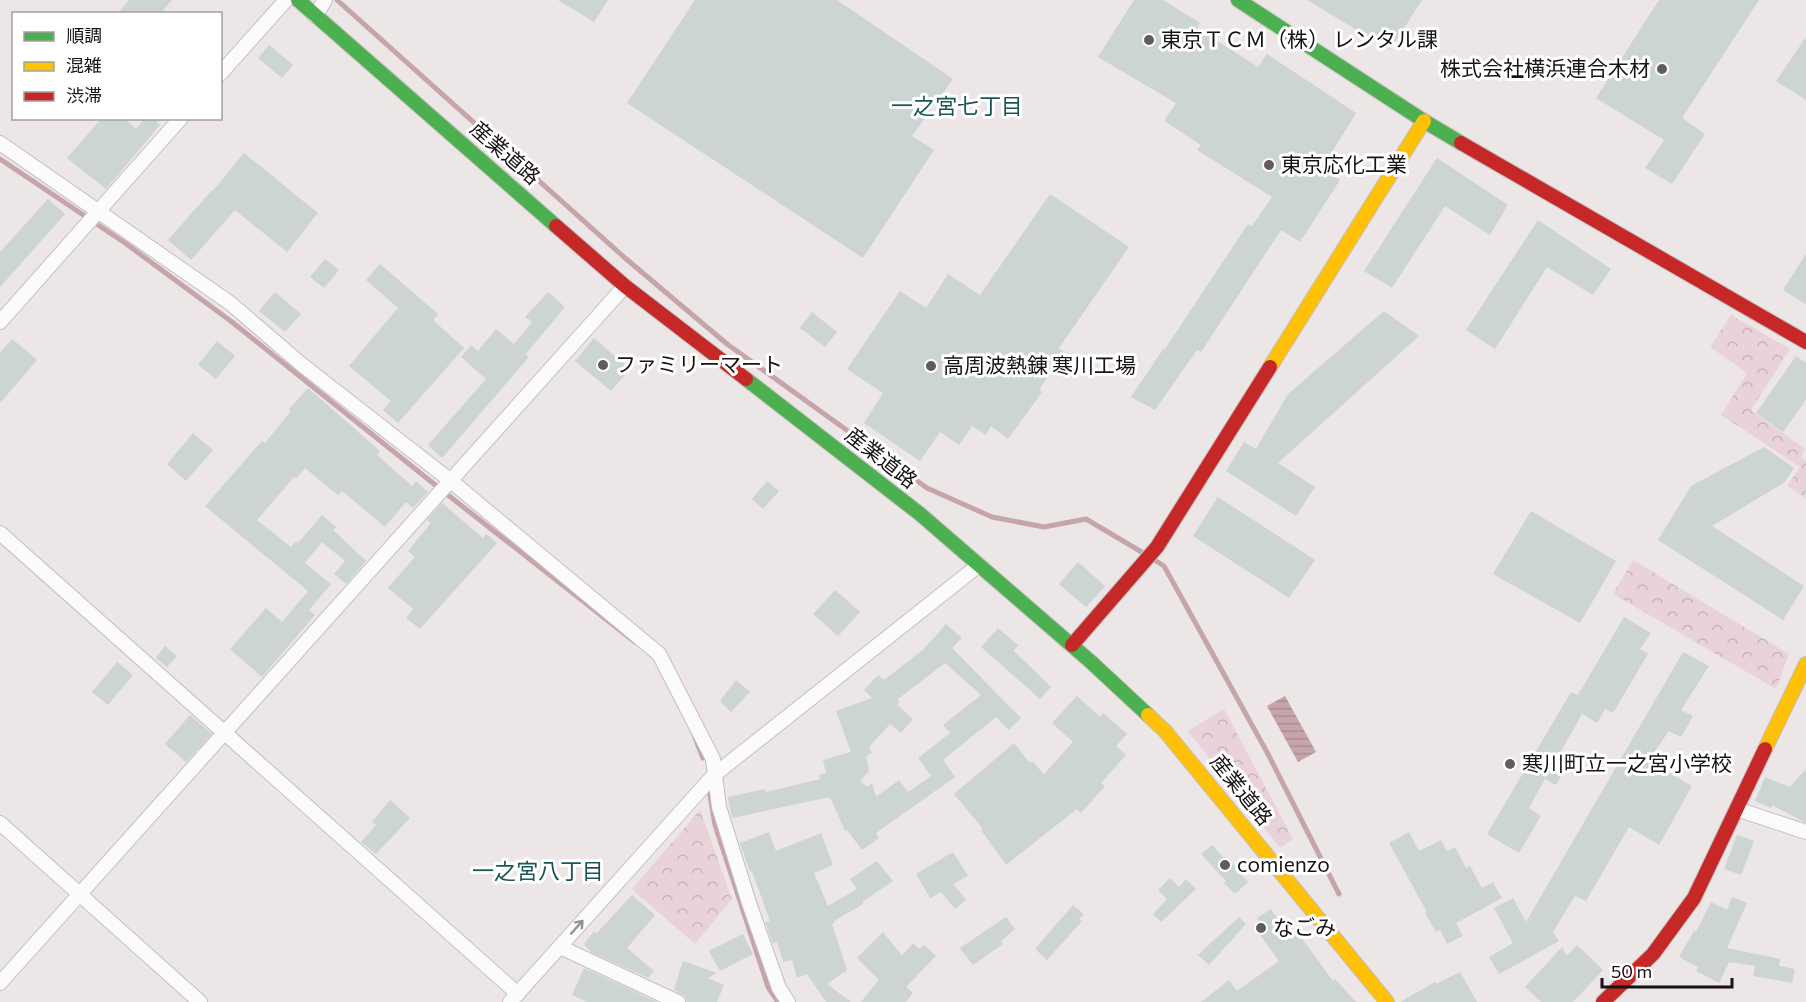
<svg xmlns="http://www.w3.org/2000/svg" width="1806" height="1002" font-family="Commissioner,'Noto Sans JP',sans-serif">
  <defs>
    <pattern id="park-crowns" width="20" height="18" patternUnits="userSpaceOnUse" patternTransform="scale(1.5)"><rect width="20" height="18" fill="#ead3d8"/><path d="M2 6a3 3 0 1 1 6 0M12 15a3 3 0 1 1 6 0" fill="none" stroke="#c8b4b8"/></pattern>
    <pattern id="water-rules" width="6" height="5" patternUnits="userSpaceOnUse" patternTransform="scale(1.5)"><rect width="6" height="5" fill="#c6a4ab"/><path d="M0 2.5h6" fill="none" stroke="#a98c92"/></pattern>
  </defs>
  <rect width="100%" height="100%" fill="#ece6e7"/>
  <!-- park -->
  <g fill="url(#park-crowns)">
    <path d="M1731 315 1790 349 1751 410 1805 449 1801 457 1806 461V499L1787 486 1800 467 1721 415 1747 373 1710 347Z"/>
    <path d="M1633 560 1789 654 1776 689 1613 594Z"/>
    <path d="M1224 709 1293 839 1280 848 1188 731Z"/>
    <path d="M700 810 732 899 695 944 632 889Z"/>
  </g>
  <!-- water -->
  <path fill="url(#water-rules)" d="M1285 696 1316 752 1298 762 1267 706Z"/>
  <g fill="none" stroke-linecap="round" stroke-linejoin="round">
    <!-- stream -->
    <g stroke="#c6a4ab" stroke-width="5">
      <path d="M337 0 625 258 727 344 927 488 992 517 1044 527 1086 519 1145 554"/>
      <path d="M0 159 125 243 232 322 434 484 635 642"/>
      <path d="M1153 559 1164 566 1268 754 1339 894"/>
      <path d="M694 735 703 758"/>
      <path d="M710 795 715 825 768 987 778 1002"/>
    </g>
  </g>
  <!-- building -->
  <g fill="#ccd4d4" fill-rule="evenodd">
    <path d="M129 0H172L160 14H117Z"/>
    <path d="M558 0H608L594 22Z"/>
    <path d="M695 0H837L953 79 912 136 934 150 863 258 627 103Z"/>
    <path d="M1134 0H1163L1200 23 1197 28 1258 67 1267 54 1356 113 1322 168 1340 180 1300 242 1281 230 1201 352 1197 350 1155 410 1131 397 1164 348 1165 349 1248 224 1252 226 1272 197 1197 150 1201 145 1164 121 1176 103 1098 57Z"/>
    <path d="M1307 0H1422L1390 50Z"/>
    <path d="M1659 0H1759L1682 118 1705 134 1672 184 1645 168 1664 140 1596 98Z"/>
    <path d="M1806 37V100L1776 81Z"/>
    <path d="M269 45 293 65 282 78 258 58Z"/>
    <path d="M102 118H125L136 129 145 118H153L160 125 106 189 67 158Z"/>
    <path d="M244 153 318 213 287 252 235 210 191 260 168 240 212 190 213 191Z"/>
    <path d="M1437 158 1508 205 1490 235 1445 206 1392 288 1364 271Z"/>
    <path d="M1050 194 1129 247 1059 348 1064 352 1039 390 1042 392 1008 439 991 426 986 435 972 426 959 445 940 432 920 461 864 423 883 393 847 369 900 291 926 308 948 274 980 295Z"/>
    <path d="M48 199 65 214 0 287V252Z"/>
    <path d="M1538 220 1611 269 1593 295 1547 267 1495 349 1466 330Z"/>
    <path d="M1806 254V304L1783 290Z"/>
    <path d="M325 259 339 270 324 288 310 277Z"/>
    <path d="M380 264 438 314 433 320 464 348 398 423 383 410 391 401 349 366 398 308 366 280Z"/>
    <path d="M275 292 301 314 285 332 259 311Z"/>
    <path d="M548 292 565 307 526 354 529 357 442 458 428 445 486 379 461 357 471 345 478 351 496 329 514 344 532 322 525 317Z"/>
    <path d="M1384 311 1419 336 1278 463 1315 487 1296 516 1226 471 1244 442 1256 449 1288 394Z"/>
    <path d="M812 312 837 332 825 347 800 328Z"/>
    <path d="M594 338 630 369 611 391 575 361Z"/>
    <path d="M12 339 37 360 0 403V353Z"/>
    <path d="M217 341 235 356 216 379 198 365Z"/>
    <path d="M1796 356 1806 363V400L1783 432 1756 413Z"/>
    <path d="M308 388 380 451 377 455 412 486 416 481 428 492 413 508 406 502 385 527 342 491 338 495 305 468 297 478 294 477 257 520 291 547 296 541 298 543 322 515 336 527 333 530 366 561 346 584 334 574 345 561 322 542 305 563 331 584 309 610 315 615 262 677 230 649 266 608 282 622 308 591 205 506 262 441 265 443 291 411 289 409Z"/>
    <path d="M193 433 213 450 186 481 167 464Z"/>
    <path d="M1764 447 1794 468 1785 482 1712 526 1804 586 1783 620 1658 540 1691 486Z"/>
    <path d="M767 481 779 491 763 509 752 499Z"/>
    <path d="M1218 497 1315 560 1289 598 1193 536Z"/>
    <path d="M442 503 483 538 486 534 497 543 420 629 406 618 413 609 388 588 415 557 408 551 431 523 427 520Z"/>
    <path d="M1531 511 1616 561 1580 623 1493 574Z"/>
    <path d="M1078 562 1105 586 1086 607 1059 584Z"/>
    <path d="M835 590 860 612 838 636 813 614Z"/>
    <path d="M1624 617 1651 633 1640 649 1648 654 1613 713 1605 709 1597 723 1582 714 1555 762 1565 769 1556 785 1545 779 1529 808 1541 816 1519 853 1487 834 1571 692 1578 695Z"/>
    <path d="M946 624 962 638 952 648 1021 718 1009 730 996 717 943 760 955 777 876 833 879 838 862 850 847 830 845 831 830 797 732 818 728 797 765 789 766 792 820 779 819 775 826 773 823 760 851 752 836 711 872 698 864 690 878 675 884 680 924 649ZM945 663 981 695 943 725 950 733 918 758 931 776 908 792 899 780 876 797 872 783 867 787 860 781 869 771 866 756 872 753 869 747 890 724 901 733 913 719 897 705 900 702 898 699Z"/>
    <path d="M998 628 1018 645 1014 651 1051 687 1040 699 981 647Z"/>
    <path d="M165 646 177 656 167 667 156 658Z"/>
    <path d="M1683 652 1709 666 1681 710 1693 716 1681 737 1669 731 1648 761 1692 786 1659 845 1629 827 1586 901 1575 896 1553 932 1559 941 1499 974 1489 957 1513 943 1494 908 1513 898 1526 922Z"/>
    <path d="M117 662 133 675 108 705 92 692Z"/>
    <path d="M736 680 750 692 731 712 720 701Z"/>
    <path d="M1077 696 1100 717 1103 713 1127 734 1116 746 1126 755 1101 783 1105 786 1081 813 1077 809 1006 865 981 830 983 829 954 794 1014 743 1030 763 1032 761 1044 774 1073 742 1052 723Z"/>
    <path d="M190 715 212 734 186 762 165 744Z"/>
    <path d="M1806 769V823L1772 805 1771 808 1755 801 1765 777 1790 787Z"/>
    <path d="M390 800 410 818 376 854 361 842 376 825 372 822Z"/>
    <path d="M769 832 776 851 821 833 833 865 814 873 828 906 857 889 850 879 877 861 893 881 862 902 863 904 834 921 835 923 832 924 847 970 827 984 851 1002H826L807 974 797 978 792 960 783 962 777 941 773 944 765 922 770 921 752 871 750 872 740 843Z"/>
    <path d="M1409 832 1419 851 1441 840 1447 851 1455 847 1466 868 1470 866 1482 888 1493 882 1502 898 1456 923 1463 936 1447 944 1440 930 1436 932 1425 913 1427 912 1389 843Z"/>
    <path d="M1737 835 1754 841 1741 875 1724 869Z"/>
    <path d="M1212 845 1225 859 1227 858 1248 882 1237 892 1234 893 1224 883 1226 881 1201 854Z"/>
    <path d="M953 852 968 876 953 884 966 900 955 909 941 892 930 898 916 874Z"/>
    <path d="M1170 878 1179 887 1186 879 1196 889 1161 922 1153 914 1167 899 1158 890Z"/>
    <path d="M632 895 655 915 627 948 654 971 648 978 591 952 584 944 594 931 596 934Z"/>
    <path d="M1732 897 1747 903 1727 948 1780 959 1779 966 1795 969 1792 983 1753 976 1755 966 1729 962 1719 983 1696 971 1698 967 1679 957 1694 931 1696 932 1711 902 1727 910Z"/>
    <path d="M1073 905 1084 914 1079 919 1082 921 1047 960 1035 949Z"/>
    <path d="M1271 909 1291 938 1298 933 1333 981 1335 979 1356 1002H1201L1229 980 1237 991 1279 961 1257 931 1263 925 1257 918Z"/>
    <path d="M1006 917 1015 929 1001 941 1003 944 973 965 960 948Z"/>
    <path d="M1239 917 1246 924 1209 965 1198 955Z"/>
    <path d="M883 932 902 956 913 943 919 949 924 945 936 956 906 987 913 993 906 1002H861L879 980 857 958Z"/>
    <path d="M743 934 753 954 720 971 709 951Z"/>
    <path d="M1577 945 1603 970 1573 1002H1541L1525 987 1562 947 1567 956Z"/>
    <path d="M683 961 717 973 708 978 724 985 717 1002H687L685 996 674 990Z"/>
    <path d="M584 968 657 1002H588L572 995Z"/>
    <path d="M1460 972 1477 1002H1400L1435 982 1436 984Z"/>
  </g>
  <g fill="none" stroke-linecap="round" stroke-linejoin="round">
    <defs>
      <g id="street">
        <path d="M315 16 325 0"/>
        <path d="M220 74 286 0"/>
        <path d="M0 143 230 303 301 364 451 481 659 654 713 759 719 807 750 906 779 988 788 1002"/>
        <path d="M0 322 181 118"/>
        <path d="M0 533 518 994"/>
        <path d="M1737 809 1806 832"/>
        <path d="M0 823 200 1002"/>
        <path d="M560 947 678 1002"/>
        <path d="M0 983 625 286"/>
        <path d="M510 1002 714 775 979 565"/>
      </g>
      <g id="fast">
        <path d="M298 0 556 226"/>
        <path d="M1238 0 1424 121 1461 143"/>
        <path d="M746 379 920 514 1091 662 1148 715"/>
      </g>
      <g id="slow">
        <path d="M1270 367 1424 121"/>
        <path d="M1148 715 1165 731 1387 1002"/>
        <path d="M1765 749 1806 664"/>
      </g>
      <g id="jam">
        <path d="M1461 143 1806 342"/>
        <path d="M556 226 625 286 746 379"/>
        <path d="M1072 645 1157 547 1270 367"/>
        <path d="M1603 1002 1653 954 1694 898 1765 749"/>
      </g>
    </defs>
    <!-- street casing -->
    <use href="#street" stroke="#c4bebf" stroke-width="16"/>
    <!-- fast casing -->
    <use href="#fast" stroke="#c4bebf" stroke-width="16"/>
    <!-- slow casing -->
    <use href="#slow" stroke="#c4bebf" stroke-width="16"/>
    <!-- jam casing -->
    <use href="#jam" stroke="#c4bebf" stroke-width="16"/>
    <!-- street -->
    <use href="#street" stroke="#fcfbfb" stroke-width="14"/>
    <!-- fast -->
    <use href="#fast" stroke="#4caf50" stroke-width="14"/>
    <!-- slow -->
    <use href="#slow" stroke="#ffc107" stroke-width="14"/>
    <!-- jam -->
    <use href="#jam" stroke="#c62828" stroke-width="14"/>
  </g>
  <!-- one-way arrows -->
  <defs><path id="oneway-shaft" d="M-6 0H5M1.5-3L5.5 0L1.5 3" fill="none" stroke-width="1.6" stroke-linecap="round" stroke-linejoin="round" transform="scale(1.5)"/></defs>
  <use stroke="#959293" href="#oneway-shaft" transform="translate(577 927) rotate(-48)"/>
  <!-- markers -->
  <g fill="#625c5d" stroke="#fff" stroke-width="2">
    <circle cx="1149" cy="40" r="6"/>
    <circle cx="1662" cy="69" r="6"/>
    <circle cx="1269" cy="165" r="6"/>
    <circle cx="603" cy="365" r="6"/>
    <circle cx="931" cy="366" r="6"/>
    <circle cx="1510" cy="764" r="6"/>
    <circle cx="1225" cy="865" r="6"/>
    <circle cx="1261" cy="928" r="6"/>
  </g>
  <g text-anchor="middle" stroke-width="6" stroke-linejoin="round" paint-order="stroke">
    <!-- poi labels -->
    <g font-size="21" fill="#171213" stroke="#fff" text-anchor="start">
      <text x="1161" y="47">東京ＴＣＭ（株） レンタル課</text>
      <text x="1650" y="76" text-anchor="end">株式会社横浜連合木材</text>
      <text x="1281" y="172">東京応化工業</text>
      <text x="615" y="372">ファミリーマート</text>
      <text x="943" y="373">高周波熱錬 寒川工場</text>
      <text x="1522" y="771">寒川町立一之宮小学校</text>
      <text x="1237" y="872">comienzo</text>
      <text x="1273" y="935">なごみ</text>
    </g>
    <!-- street labels -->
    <g font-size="21" fill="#171213" stroke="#fff">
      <text transform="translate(505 153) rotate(41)" y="7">産業道路</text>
      <text transform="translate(881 458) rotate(38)" y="7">産業道路</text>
      <text transform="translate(1241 790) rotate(51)" y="7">産業道路</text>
    </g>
    <!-- neighbourhood labels -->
    <g font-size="22" fill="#1b5654" stroke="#fff">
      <text x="957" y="114">一之宮七丁目</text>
      <text x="538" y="879">一之宮八丁目</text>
    </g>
  </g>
  <!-- legend -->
  <rect x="12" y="12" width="210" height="108" fill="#ffffff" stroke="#a2a0a1" stroke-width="1.5"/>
  <rect x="24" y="32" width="30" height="9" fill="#4caf50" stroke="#a2a0a1" stroke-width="1.5"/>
  <text x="66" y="42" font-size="18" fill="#171213">順調</text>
  <rect x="24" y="62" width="30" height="9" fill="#ffc107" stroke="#a2a0a1" stroke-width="1.5"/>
  <text x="66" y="72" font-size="18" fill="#171213">混雑</text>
  <rect x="24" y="92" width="30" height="9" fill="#c62828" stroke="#a2a0a1" stroke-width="1.5"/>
  <text x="66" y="102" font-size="18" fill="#171213">渋滞</text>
  <!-- scale -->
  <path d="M1602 978v9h130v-9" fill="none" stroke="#171213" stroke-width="3"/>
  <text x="1611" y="978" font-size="18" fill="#171213" stroke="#ffffff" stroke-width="4.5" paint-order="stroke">50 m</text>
</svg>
